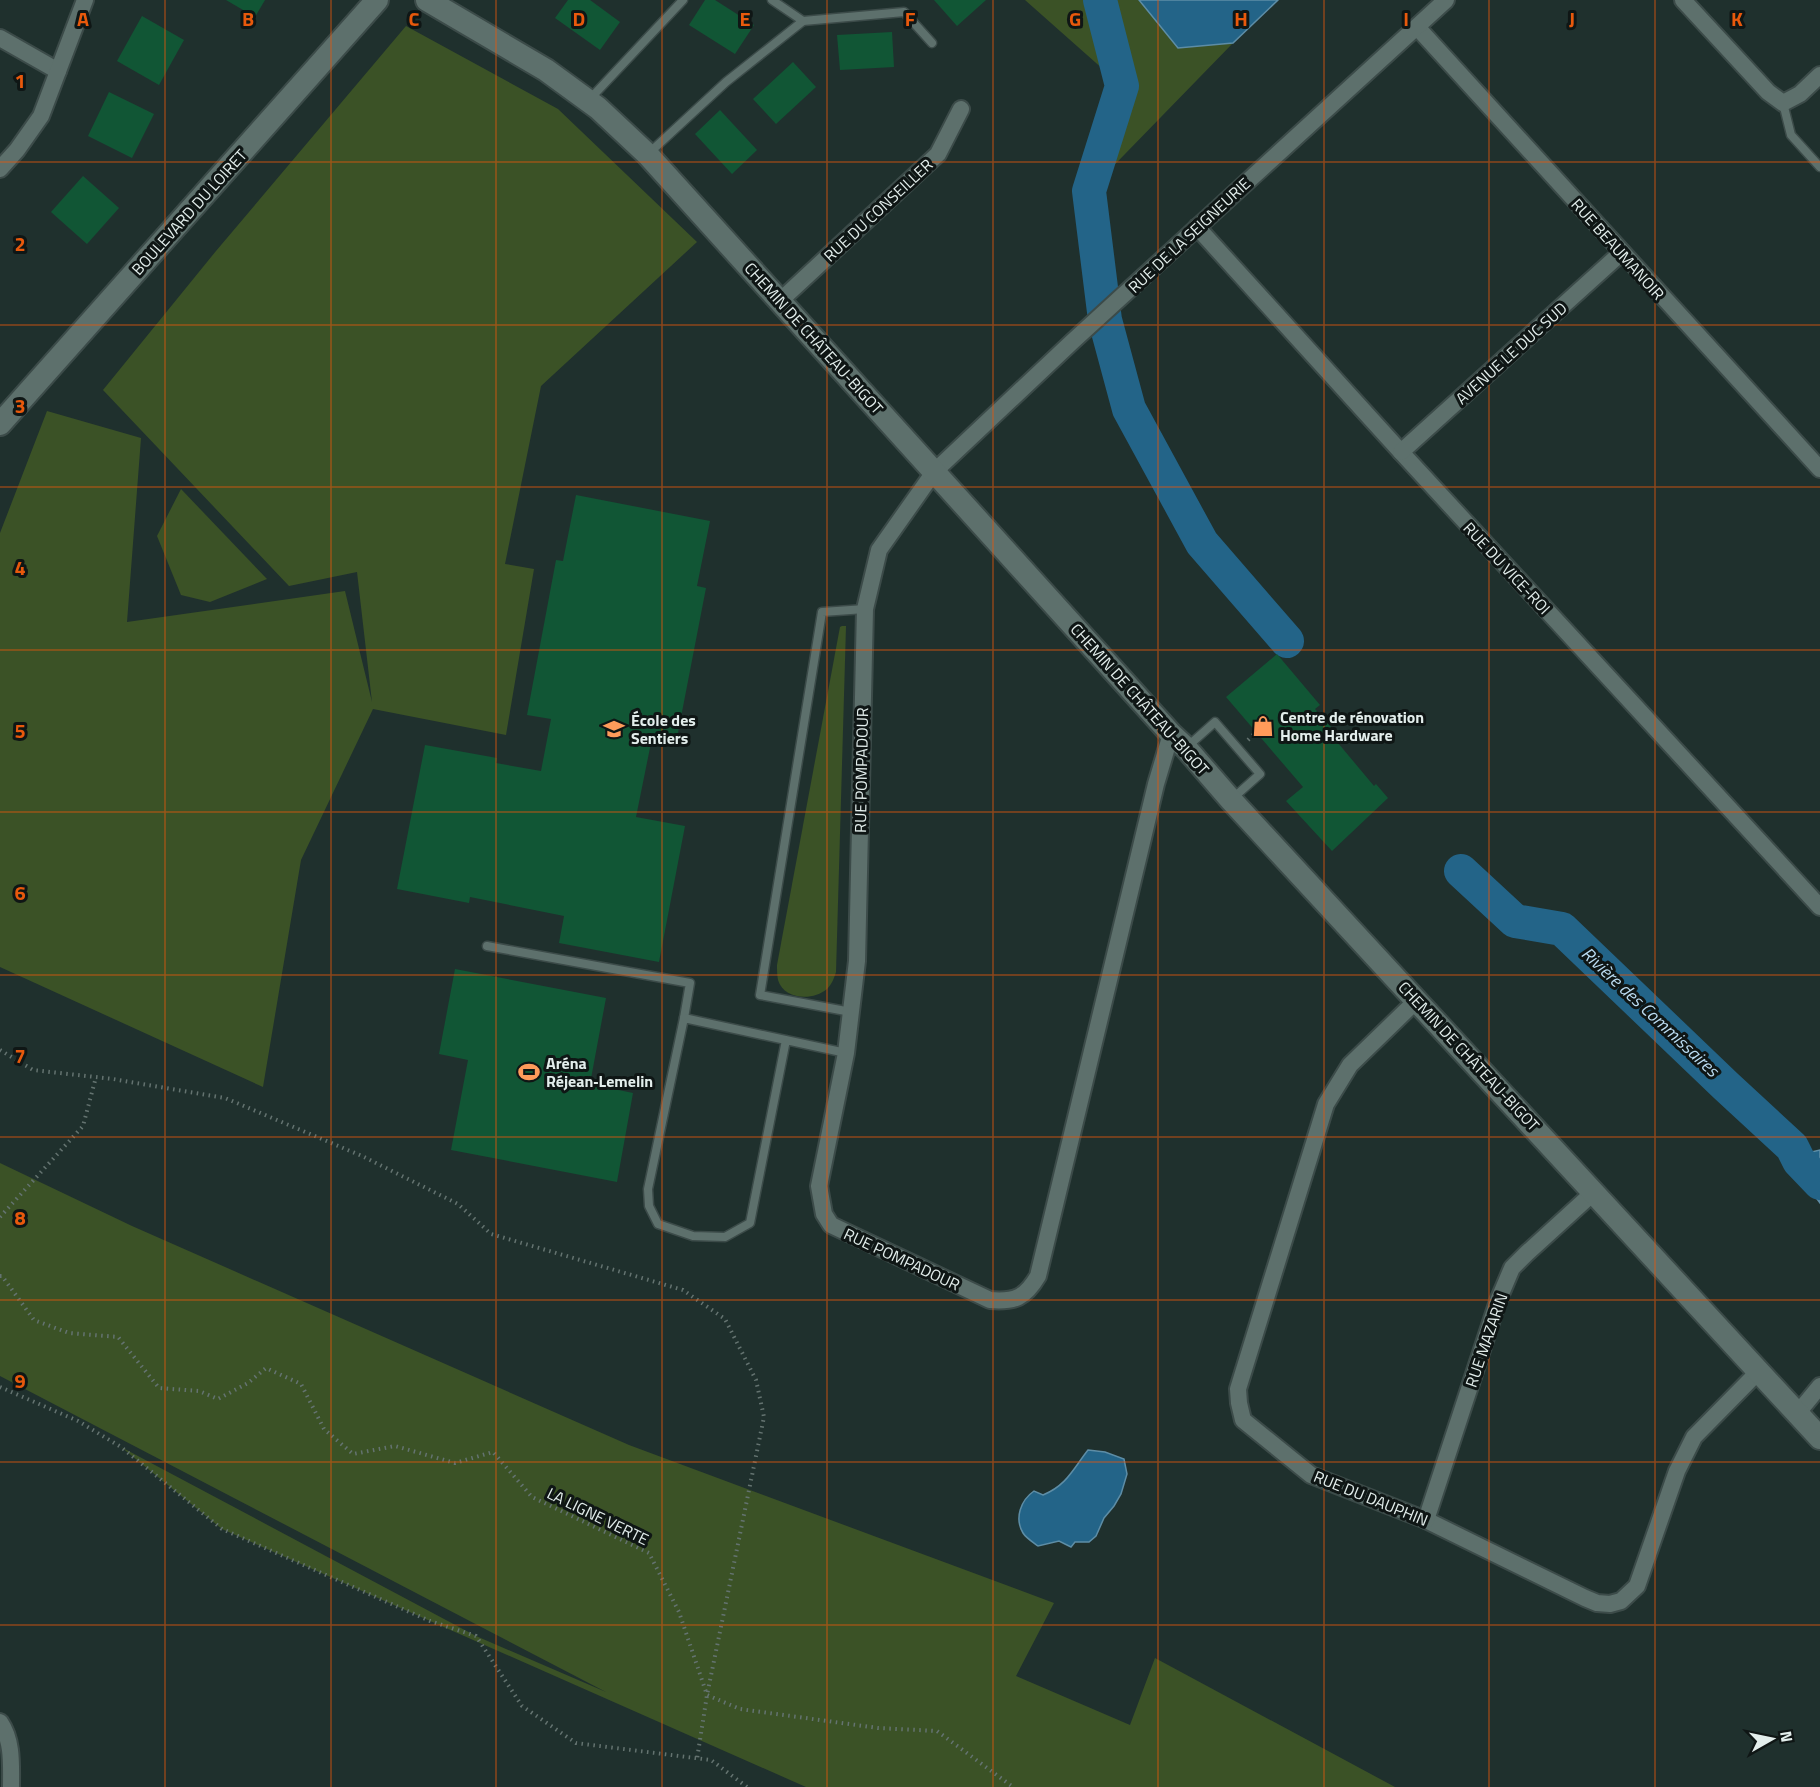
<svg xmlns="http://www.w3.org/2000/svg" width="1820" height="1787" font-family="'Titillium Web',sans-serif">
  <rect width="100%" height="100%" fill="#1f302d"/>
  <!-- green -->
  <g fill="#3b5226">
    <path d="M1025 0H1139L1178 47 1233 43 1089 191 1122 86Z"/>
    <path d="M406 26 558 109 697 242 541 386 505 564 534 569 506 735 373 709 301 860 263 1087 0 967V533L47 411 141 438 127 622 345 591 372 702 357 572 289 586 103 390 216 251Z"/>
    <path d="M181 489 267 579 210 602 181 595 157 536Z"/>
    <path d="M842 626H846L836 972C834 978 832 984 827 989 813 1001 784 1000 778 980 777 975 777 970 777 965L840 627Z"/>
    <path d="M0 1163 132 1226 629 1445 1054 1603 1016 1676 1130 1725 1155 1658 1395 1787H806L222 1529 121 1447 476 1636 606 1692 0 1376Z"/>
  </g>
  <!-- water -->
  <g fill="#236488" stroke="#5d8da6" stroke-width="1.5">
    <path d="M1139 0H1278L1233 43 1178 48Z"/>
    <path d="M1820 1150V1203L1809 1188 1807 1153Z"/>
    <path d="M1088 1450 1105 1452 1124 1459 1127 1474 1121 1494 1114 1506 1104 1518 1096 1536 1089 1542H1075L1071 1547 1059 1541 1038 1546C1034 1543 1026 1538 1023 1533 1014 1518 1021 1500 1034 1491L1043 1495C1067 1485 1073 1469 1088 1450Z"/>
  </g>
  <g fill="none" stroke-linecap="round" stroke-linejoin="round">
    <!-- river -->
    <g stroke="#236488" stroke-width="34">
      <path d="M1100 0 1122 86 1089 191 1105 320 1129 409 1202 543 1287 641"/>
      <path d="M1461 871 1515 921 1562 929 1726 1086 1792 1147 1799 1161 1820 1183"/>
    </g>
  </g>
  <!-- building -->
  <g fill="#115635">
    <path d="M226 0H265L255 17Z"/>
    <path d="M568 0H590L620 22 600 50 555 18Z"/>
    <path d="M705 0H715L754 25 735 54 689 25Z"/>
    <path d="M934 0H986L957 26Z"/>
    <path d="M142 16 184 40 159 85 117 61Z"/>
    <path d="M892 32 894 67 840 70 837 35Z"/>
    <path d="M793 62 816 87 776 124 753 99Z"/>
    <path d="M109 92 154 114 132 158 88 136Z"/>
    <path d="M720 110 757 150 732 174 695 134Z"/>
    <path d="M83 176 119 208 87 244 51 212Z"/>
    <path d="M576 495 710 521 697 586 706 588 676 743 652 738 636 817 685 826 659 962 559 943 564 916 470 897 469 903 397 889 425 745 497 758 496 763 541 771 551 719 527 715 556 560 563 561Z"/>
    <path d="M1277 654 1320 705 1315 709 1332 728 1328 731 1374 786 1376 784 1388 798 1332 851 1286 801 1303 787 1226 697Z"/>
    <path d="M455 969 606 998 590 1084 633 1093 617 1182 451 1150 468 1060 439 1054Z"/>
  </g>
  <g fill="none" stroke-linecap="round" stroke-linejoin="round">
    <defs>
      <g id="lane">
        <path d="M803 21 904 12 932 43"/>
        <path d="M588 101 683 0"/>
        <path d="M1783 103 1791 135 1820 167"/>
        <path d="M648 154 726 82 803 21 772 0"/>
        <path d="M1188 746 1215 722 1260 774 1232 799"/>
        <path d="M487 946 690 983 684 1018"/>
        <path d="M851 1012 760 995 822 612 865 609"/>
        <path d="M786 1040 750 1223 725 1237 693 1236 658 1224 649 1206 648 1189 684 1018 846 1053"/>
      </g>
      <g id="street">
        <path d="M1683 0 1768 92 1783 103 1800 94 1820 75"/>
        <path d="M1417 27 1820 469"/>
        <path d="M0 38 58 71"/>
        <path d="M0 169 17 150 41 116 85 0"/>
        <path d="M1197 227 1401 452 1820 907"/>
        <path d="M781 300 938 154 961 109"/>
        <path d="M1401 452 1621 253"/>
        <path d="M1171 734 1156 784 1038 1276C1025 1298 1015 1302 990 1300L831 1225 824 1214 819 1186 846 1053 857 961 865 609 879 550 934 472 1073 341 1446 0"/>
        <path d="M1417 1000 1350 1065 1326 1104 1238 1389 1239 1403 1243 1420 1311 1475 1426 1520 1585 1598 1597 1603 1610 1604 1621 1601 1637 1586 1677 1471 1694 1437 1759 1371"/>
        <path d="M1797 1414 1820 1386"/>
        <path d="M1426 1520 1498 1301 1512 1268 1527 1253 1594 1192"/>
        <path d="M0 1722C13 1741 11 1765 11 1787"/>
      </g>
      <g id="secondary">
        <path d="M427 0 546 70 598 108 647 154 1171 734 1186 748 1231 800 1820 1438"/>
        <path d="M0 424 377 0"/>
      </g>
    </defs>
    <!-- lane casing -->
    <use href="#lane" stroke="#3c4b49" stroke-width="11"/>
    <!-- street casing -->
    <use href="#street" stroke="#3c4b49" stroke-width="20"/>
    <!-- secondary casing -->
    <use href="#secondary" stroke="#3c4b49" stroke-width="26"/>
    <!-- path -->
    <g stroke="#647370" stroke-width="4" stroke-dasharray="1.5 4.5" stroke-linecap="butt">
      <path d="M1248 740 1256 732"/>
      <path d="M0 1050 33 1070 113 1079 225 1098 362 1156 458 1204 491 1234 683 1290 725 1319 756 1380 764 1417 707 1695 697 1759"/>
      <path d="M0 1217 83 1126 96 1077"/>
      <path d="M0 1276H2L34 1320 69 1333 118 1337 159 1388 199 1391 218 1399 248 1383 266 1368 301 1384 324 1429 353 1454 395 1446 455 1463 493 1452 532 1497 649 1553 679 1612 707 1695 740 1709 878 1728 937 1731 1013 1787"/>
      <path d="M0 1387 78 1421 121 1447 222 1529 430 1621 476 1636 522 1706 576 1743 711 1760 747 1787"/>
    </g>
    <!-- lane -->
    <use href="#lane" stroke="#5d706c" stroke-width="8"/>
    <!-- street -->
    <use href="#street" stroke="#5d706c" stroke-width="16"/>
    <!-- secondary -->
    <use href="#secondary" stroke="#5d706c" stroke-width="22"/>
  </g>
  <!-- grid -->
  <path fill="none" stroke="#e8590c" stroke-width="1.5" stroke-opacity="0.55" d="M165 0V1787M331 0V1787M496 0V1787M662 0V1787M827 0V1787M993 0V1787M1158 0V1787M1324 0V1787M1489 0V1787M1655 0V1787M0 162H1820M0 325H1820M0 487H1820M0 650H1820M0 812H1820M0 975H1820M0 1137H1820M0 1300H1820M0 1462H1820M0 1625H1820"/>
  <!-- icons -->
  <defs>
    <symbol id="shop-bare" viewBox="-9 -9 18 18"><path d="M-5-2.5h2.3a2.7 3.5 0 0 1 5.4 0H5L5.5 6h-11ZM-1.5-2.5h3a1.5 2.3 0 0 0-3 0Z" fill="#ff9b5a" stroke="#0f1615" stroke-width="2.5" paint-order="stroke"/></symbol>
    <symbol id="school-bare" viewBox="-9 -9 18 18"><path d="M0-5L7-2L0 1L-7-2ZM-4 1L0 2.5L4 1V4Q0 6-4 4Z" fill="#ff9b5a" stroke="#0f1615" stroke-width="2.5" paint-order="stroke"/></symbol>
    <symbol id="stadium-bare" viewBox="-9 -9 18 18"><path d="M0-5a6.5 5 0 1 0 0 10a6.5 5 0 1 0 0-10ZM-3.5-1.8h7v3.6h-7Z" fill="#ff9b5a" stroke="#0f1615" stroke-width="2.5" paint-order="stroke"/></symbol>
  </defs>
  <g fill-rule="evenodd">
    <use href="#shop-bare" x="1248" y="711" width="30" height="30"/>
    <use href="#school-bare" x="599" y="714" width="30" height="30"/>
    <use href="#stadium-bare" x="514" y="1057" width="30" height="30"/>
  </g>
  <g text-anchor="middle" stroke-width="6" stroke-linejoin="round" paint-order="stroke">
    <!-- street labels -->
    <g font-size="16" fill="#e3eeec" stroke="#0f1615">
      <text transform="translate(878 210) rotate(-43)" y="6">RUE DU CONSEILLER</text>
      <text transform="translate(189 212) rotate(-48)" y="6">BOULEVARD DU LOIRET</text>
      <text transform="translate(1189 235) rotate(-43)" y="6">RUE DE LA SEIGNEURIE</text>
      <text transform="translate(1618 249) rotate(48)" y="6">RUE BEAUMANOIR</text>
      <text transform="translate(814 338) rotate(48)" y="6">CHEMIN DE CHÂTEAU-BIGOT</text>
      <text transform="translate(1511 353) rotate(-42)" y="6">AVENUE LE DUC SUD</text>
      <text transform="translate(1507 568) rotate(47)" y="6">RUE DU VICE-ROI</text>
      <text transform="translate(1140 699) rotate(48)" y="6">CHEMIN DE CHÂTEAU-BIGOT</text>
      <text transform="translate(861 770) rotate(-89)" y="6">RUE POMPADOUR</text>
      <text transform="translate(1469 1056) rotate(47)" y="6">CHEMIN DE CHÂTEAU-BIGOT</text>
      <text transform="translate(902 1259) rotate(25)" y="6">RUE POMPADOUR</text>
      <text transform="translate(1486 1340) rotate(-71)" y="6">RUE MAZARIN</text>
      <text transform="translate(1371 1498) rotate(22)" y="6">RUE DU DAUPHIN</text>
      <text transform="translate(598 1516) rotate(26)" y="6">LA LIGNE VERTE</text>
    </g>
    <!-- poi labels -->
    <g font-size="16" font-weight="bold" fill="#e3eeec" stroke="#0f1615" text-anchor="start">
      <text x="1280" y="723">Centre de rénovation<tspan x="1280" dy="18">Home Hardware</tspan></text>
      <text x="631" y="726">École des<tspan x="631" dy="18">Sentiers</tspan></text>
      <text x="546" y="1069">Aréna<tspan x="546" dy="18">Réjean‑Lemelin</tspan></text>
    </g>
    <!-- water labels -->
    <g font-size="18" font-style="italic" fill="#bbdcf2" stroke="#0f1615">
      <text transform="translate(1650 1012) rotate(43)" y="6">Rivière des Commissaires</text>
    </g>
  </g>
  <g font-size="20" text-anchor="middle" font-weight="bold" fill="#e8590c" stroke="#0f1615" stroke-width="6" stroke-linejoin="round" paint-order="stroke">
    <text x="83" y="26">A</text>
    <text x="248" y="26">B</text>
    <text x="414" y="26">C</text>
    <text x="579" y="26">D</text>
    <text x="745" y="26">E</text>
    <text x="910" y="26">F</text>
    <text x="1075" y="26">G</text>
    <text x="1241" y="26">H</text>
    <text x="1406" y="26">I</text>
    <text x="1572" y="26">J</text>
    <text x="1737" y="26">K</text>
    <text x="20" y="88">1</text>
    <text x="20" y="251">2</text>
    <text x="20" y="413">3</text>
    <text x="20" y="575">4</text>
    <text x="20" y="738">5</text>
    <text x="20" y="900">6</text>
    <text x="20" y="1063">7</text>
    <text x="20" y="1225">8</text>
    <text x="20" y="1388">9</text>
  </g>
  <!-- north arrow -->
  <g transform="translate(1772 1739) rotate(81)" stroke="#0f1615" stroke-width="4.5" paint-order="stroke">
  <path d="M0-4.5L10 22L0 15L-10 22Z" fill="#e3eeec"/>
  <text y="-9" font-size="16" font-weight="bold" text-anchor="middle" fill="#e3eeec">N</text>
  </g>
</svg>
